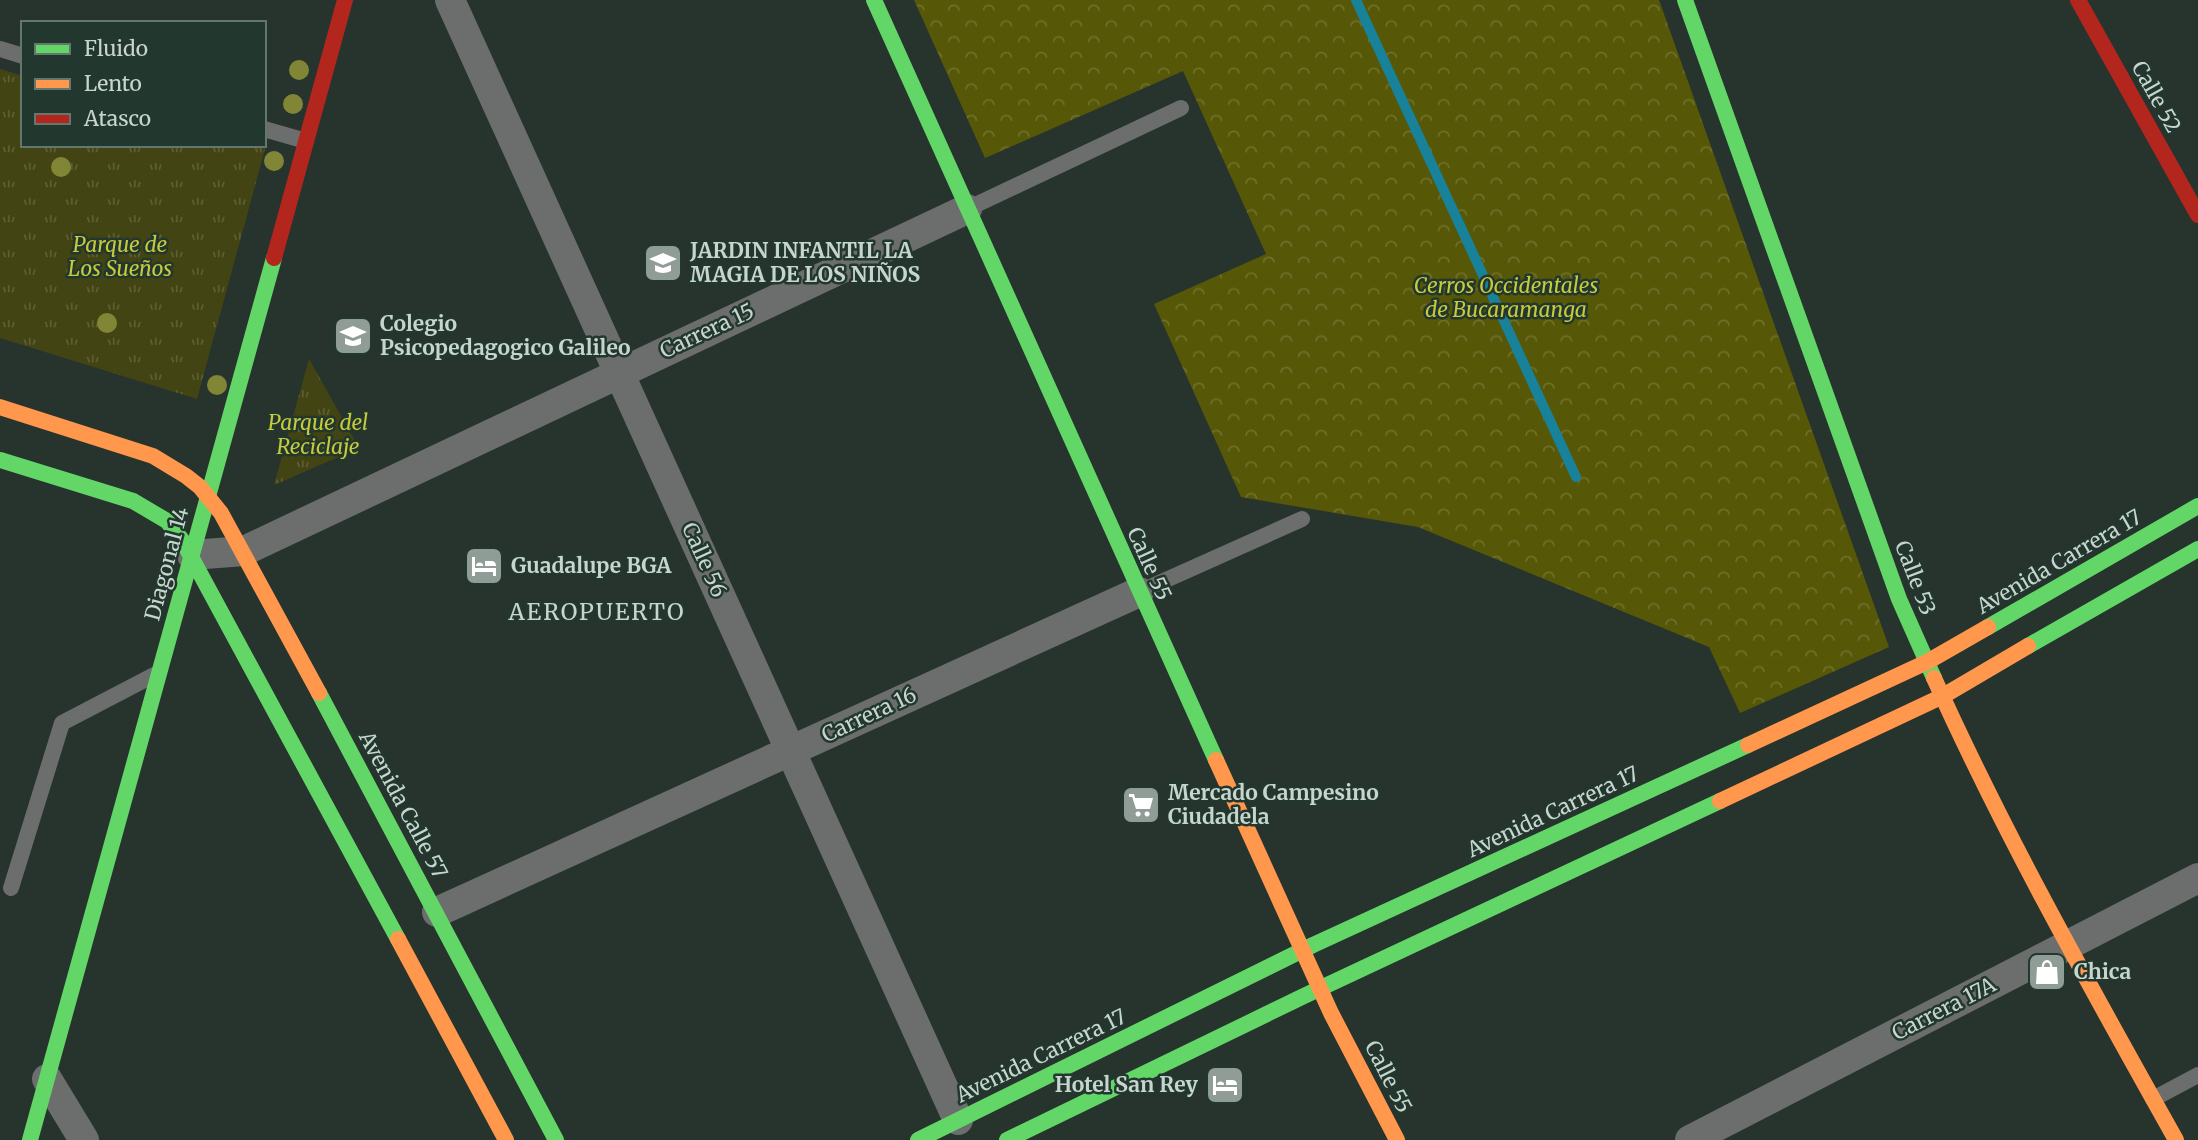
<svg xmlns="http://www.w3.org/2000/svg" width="2198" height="1140" font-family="Merriweather,serif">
  <defs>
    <pattern id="forest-crowns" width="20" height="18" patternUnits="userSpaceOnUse" patternTransform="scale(1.75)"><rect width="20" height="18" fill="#575807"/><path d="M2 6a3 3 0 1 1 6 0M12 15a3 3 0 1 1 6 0" fill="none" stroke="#6e6f2a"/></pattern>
    <pattern id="park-tufts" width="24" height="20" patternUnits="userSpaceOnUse" patternTransform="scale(1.75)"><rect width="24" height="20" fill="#434413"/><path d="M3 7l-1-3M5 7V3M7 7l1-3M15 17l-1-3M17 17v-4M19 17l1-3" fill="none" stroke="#5d5e34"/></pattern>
  </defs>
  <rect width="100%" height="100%" fill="#27332d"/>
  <!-- forest -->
  <path fill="url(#forest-crowns)" d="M914 0H1659L1889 647 1740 713 1709 647 1418 527 1241 497 1154 304 1266 254 1183 71 985 158Z"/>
  <!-- park -->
  <g fill="url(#park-tufts)">
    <path d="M0 69 23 76V145H254L265 149 197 399 0 338Z"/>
    <path d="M309 359 359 448 274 485Z"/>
  </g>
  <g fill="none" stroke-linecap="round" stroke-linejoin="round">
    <!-- stream -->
    <path stroke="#178299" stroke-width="10" d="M1356 0 1576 477"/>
    <!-- lane -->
    <g stroke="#6b6e6c" stroke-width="16">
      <path d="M0 49 23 56"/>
      <path d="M264 129 306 141"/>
      <path d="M967 209 1181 108"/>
      <path d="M1139 592 1302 519"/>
      <path d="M11 888 62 723 154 675"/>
      <path d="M2153 1099 2198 1075"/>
    </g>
    <!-- street -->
    <g stroke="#6b6e6c" stroke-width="30">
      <path d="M450 0 958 1120"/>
      <path d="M192 555 244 551 967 209"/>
      <path d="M437 912 1139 592"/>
      <path d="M47 1079 84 1140"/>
      <path d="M1690 1140 2198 878"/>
    </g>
    <!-- fast -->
    <g stroke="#63d668" stroke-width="16">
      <path d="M874 0 1216 760"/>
      <path d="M1685 0 1899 599 1934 678"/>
      <path d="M0 460 133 501 167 521 182 540 398 939"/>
      <path d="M1988 627 2198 506"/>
      <path d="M2028 646 2198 549"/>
      <path d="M319 693 556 1140"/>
      <path d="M30 1140 274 258"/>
      <path d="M918 1140 1313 945 1748 745"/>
      <path d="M1007 1140 1306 995 1720 801"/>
    </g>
    <!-- slow -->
    <g stroke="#ff974d" stroke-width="16">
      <path d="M0 407 153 456 186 476 200 487 221 513 319 693"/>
      <path d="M1934 678C2005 836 2091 988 2176 1140"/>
      <path d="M1748 745 1927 662 1988 627"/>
      <path d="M1216 760 1331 1013 1397 1140"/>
      <path d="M1720 801 1943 696 2028 646"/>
      <path d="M398 939 506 1140"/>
    </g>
    <!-- jam -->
    <g stroke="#b3261e" stroke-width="16">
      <path d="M2078 0 2198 215"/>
      <path d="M274 258 345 0"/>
    </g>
  </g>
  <!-- trees -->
  <g fill="#808635">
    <circle cx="299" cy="70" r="10"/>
    <circle cx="293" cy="104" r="10"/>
    <circle cx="274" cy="161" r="10"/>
    <circle cx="61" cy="167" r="10"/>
    <circle cx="107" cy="323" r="10"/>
    <circle cx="217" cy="385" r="10"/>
  </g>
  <!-- icons -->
  <defs>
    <symbol id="school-square" viewBox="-11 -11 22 22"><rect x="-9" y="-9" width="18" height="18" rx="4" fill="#909c96" stroke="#22382e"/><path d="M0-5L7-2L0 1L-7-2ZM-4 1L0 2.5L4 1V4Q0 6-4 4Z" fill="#fff"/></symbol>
    <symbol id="hotel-square" viewBox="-11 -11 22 22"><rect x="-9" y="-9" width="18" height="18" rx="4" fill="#909c96" stroke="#22382e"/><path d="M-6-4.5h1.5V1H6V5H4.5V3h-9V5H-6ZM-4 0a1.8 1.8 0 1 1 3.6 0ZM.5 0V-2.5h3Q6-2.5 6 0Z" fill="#fff"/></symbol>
    <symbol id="supermarket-square" viewBox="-11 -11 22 22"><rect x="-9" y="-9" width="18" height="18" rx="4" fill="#909c96" stroke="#22382e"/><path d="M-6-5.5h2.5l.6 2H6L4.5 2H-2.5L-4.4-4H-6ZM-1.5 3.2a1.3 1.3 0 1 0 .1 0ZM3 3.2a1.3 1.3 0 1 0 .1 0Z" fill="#fff"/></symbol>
    <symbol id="shop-square" viewBox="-11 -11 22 22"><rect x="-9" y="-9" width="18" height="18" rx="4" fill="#909c96" stroke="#22382e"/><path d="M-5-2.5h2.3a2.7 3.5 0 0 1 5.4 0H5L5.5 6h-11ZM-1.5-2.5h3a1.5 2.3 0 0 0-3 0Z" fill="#fff"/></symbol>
  </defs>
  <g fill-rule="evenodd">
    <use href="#school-square" x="641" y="241" width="44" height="44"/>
    <use href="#school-square" x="331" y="314" width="44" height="44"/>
    <use href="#hotel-square" x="462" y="544" width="44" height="44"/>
    <use href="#supermarket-square" x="1119" y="783" width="44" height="44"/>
    <use href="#shop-square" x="2025" y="950" width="44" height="44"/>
    <use href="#hotel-square" x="1203" y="1063" width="44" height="44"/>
  </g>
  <g text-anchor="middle" stroke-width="5" stroke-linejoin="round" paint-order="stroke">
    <!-- street labels -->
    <g font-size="21" fill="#c8d5ce" stroke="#22382e">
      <text transform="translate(2156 97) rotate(61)" y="7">Calle 52</text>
      <text transform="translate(707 331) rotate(-25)" y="7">Carrera 15</text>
      <text transform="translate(704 560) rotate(66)" y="7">Calle 56</text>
      <text transform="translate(2059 562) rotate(-30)" y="7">Avenida Carrera 17</text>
      <text transform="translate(167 564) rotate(-75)" y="7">Diagonal 14</text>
      <text transform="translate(1149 564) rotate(66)" y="7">Calle 55</text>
      <text transform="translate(1915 578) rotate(69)" y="7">Calle 53</text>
      <text transform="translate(869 715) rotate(-25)" y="7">Carrera 16</text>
      <text transform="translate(403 805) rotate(62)" y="7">Avenida Calle 57</text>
      <text transform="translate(1553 812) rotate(-25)" y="7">Avenida Carrera 17</text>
      <text transform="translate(1944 1009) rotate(-27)" y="7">Carrera 17A</text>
      <text transform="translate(1041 1056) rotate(-26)" y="7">Avenida Carrera 17</text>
      <text transform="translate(1388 1077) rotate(63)" y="7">Calle 55</text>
    </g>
    <!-- park labels -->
    <g font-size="21" font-style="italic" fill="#c8c93c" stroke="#22382e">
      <text x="120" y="252">Parque de<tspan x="120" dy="24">Los Sueños</tspan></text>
      <text x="1506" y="293">Cerros Occidentales<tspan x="1506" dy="24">de Bucaramanga</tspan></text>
      <text x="318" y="430">Parque del<tspan x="318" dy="24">Reciclaje</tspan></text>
    </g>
    <!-- poi labels -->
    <g font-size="21" font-weight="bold" fill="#c8d5ce" stroke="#22382e" text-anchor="start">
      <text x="690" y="258">JARDIN INFANTIL LA<tspan x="690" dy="24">MAGIA DE LOS NIÑOS</tspan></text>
      <text x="380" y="331">Colegio<tspan x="380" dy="24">Psicopedagogico Galileo</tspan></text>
      <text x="511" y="573">Guadalupe BGA</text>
      <text x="1168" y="800">Mercado Campesino<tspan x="1168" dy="24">Ciudadela</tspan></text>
      <text x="2074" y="979">Chica</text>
      <text x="1198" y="1092" text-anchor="end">Hotel San Rey</text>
    </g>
    <!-- neighbourhood labels -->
    <g font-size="23" letter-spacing="2" fill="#c8d5ce" stroke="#22382e">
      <text x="597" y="620">AEROPUERTO</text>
    </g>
  </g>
  <!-- legend -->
  <rect x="21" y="21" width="245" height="126" fill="#22382e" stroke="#64776e" stroke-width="2"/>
  <rect x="35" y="44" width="35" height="10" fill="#63d668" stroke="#64776e" stroke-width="2"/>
  <text x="84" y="56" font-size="21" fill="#c8d5ce">Fluido</text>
  <rect x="35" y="79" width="35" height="10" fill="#ff974d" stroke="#64776e" stroke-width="2"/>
  <text x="84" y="91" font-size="21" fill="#c8d5ce">Lento</text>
  <rect x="35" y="114" width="35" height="10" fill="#b3261e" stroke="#64776e" stroke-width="2"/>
  <text x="84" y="126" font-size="21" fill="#c8d5ce">Atasco</text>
</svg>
